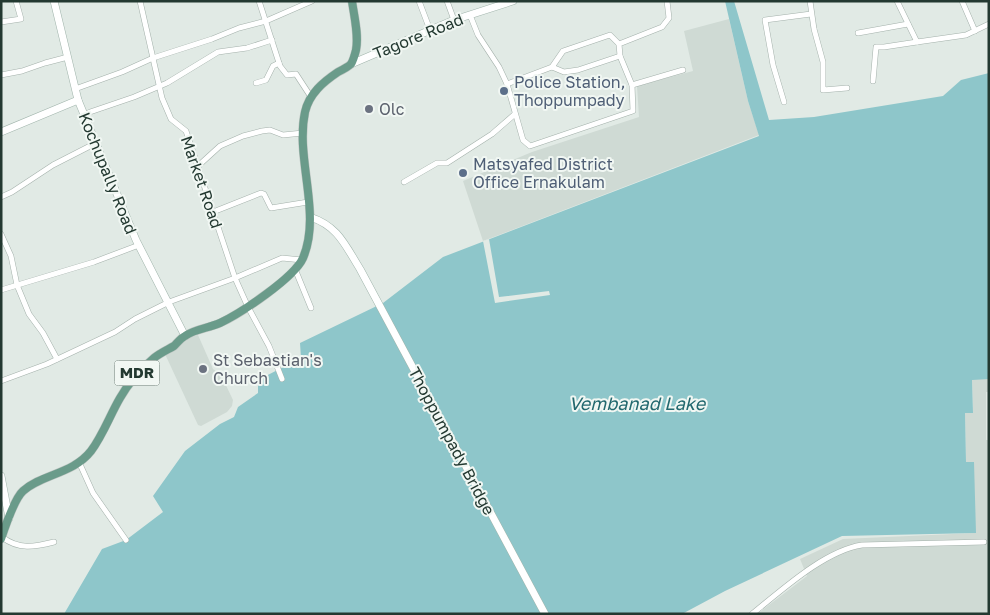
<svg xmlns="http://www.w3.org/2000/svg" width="990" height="615" font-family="'Golos Text',sans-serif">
  <rect width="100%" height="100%" fill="#e1eae5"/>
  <!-- built -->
  <g fill="#cfdad4">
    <path d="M729 19 748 101 759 135 483 241 463 181 532 152 639 117 637 86 693 71 684 31Z"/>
    <path d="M198 335 213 369 221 375 233 400 232 406 227 412 201 426 198 425 165 354 191 337Z"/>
    <path d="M972 379H989V392H986V440H989V614H757L807 576 800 559 843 539 975 533 973 462H966L965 413H973Z"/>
  </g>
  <!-- water -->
  <path fill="#8ec6ca" d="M725 1H734L769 120 814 117 943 96 961 80 989 73V379L972 380 973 413H965L966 462H974L976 533 842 536 725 591 682 614H64L102 549 126 540 163 512 153 496 185 451 220 424 234 417 238 407 258 393V380L301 358 300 343 383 303 443 257 759 136 748 101Z"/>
  <!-- pier -->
  <path fill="#e1eae5" d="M489 239 499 297 549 291 550 295 495 303 483 241Z"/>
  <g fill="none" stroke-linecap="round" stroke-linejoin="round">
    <defs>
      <g id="street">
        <path d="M140 1 162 98 171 119 186 131 235 278 248 307 269 346 282 379"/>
        <path d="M259 1 280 66 287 75 296 74 311 97"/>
        <path d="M419 1 430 30"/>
        <path d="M447 1 454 20"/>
        <path d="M810 1 814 29 823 62V90L847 88"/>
        <path d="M897 1 917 42 966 35 989 24"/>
        <path d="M962 1 975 31"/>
        <path d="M470 15 478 35 499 67 507 84 523 140 530 146 633 111 632 85 620 56 619 44 662 27 669 18 667 1"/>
        <path d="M1 22 21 19 16 1"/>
        <path d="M858 33 908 24"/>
        <path d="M552 67 563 51 610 35 619 44"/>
        <path d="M1 75 22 71 45 63 68 57"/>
        <path d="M873 81 876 47H884L917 42"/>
        <path d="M256 83 266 80 273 66 279 63"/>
        <path d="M507 84 552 67 564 72 578 70 620 56"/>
        <path d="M632 85 683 70"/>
        <path d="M75 89 122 72 153 58 212 39 239 28 266 21 312 1"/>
        <path d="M784 102 773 65 765 20 811 14"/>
        <path d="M85 115 90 112 134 97 167 83 218 52 247 48 272 40"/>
        <path d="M198 166 220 146 243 136 262 131 270 130 283 135 303 133"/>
        <path d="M404 182 437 163H447L492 134 515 114"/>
        <path d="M1 197 12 192 53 165 96 143"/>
        <path d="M213 212 261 193 264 194 271 208 308 202"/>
        <path d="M1 234 11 256 17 285 29 314 43 333 57 359"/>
        <path d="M295 269 311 308"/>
        <path d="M1 290 94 262 139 245"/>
        <path d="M1 381 47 364 115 332 135 319 169 302 235 278 282 258 302 260"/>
        <path d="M79 462 93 493 126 540"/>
        <path d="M2 537C19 550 34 547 54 542"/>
        <path d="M752 614C782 590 824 551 862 545L984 542"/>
      </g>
      <g id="secondary">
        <path d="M54 1 78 100 136 240 185 336"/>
        <path d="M351 64 454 20 513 1"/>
        <path d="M1 132 78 100"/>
        <path d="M310 217C338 226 345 245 360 269L545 614"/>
        <path d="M1 476 9 518"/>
      </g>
      <path id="primary" d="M1 539C5 527 15 498 23 491 42 474 73 474 91 451 103 435 110 415 120 398 129 382 141 369 154 358 160 353 167 350 174 346 177 343 181 338 185 336 195 329 209 328 220 323 241 313 294 278 303 258 322 213 295 159 305 112 309 94 323 82 338 72 342 70 348 67 351 64 353 61 355 54 356 50 359 35 354 16 352 1"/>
    </defs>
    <!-- street casing -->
    <use href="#street" stroke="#a4b1ab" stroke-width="6"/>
    <!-- secondary casing -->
    <use href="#secondary" stroke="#a1b5ac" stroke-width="8"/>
    <!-- primary casing -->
    <use href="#primary" stroke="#bdc4c1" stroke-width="9"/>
    <!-- street -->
    <use href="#street" stroke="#fff" stroke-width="5"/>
    <!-- secondary -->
    <use href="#secondary" stroke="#fff" stroke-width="7"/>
    <!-- primary -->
    <use href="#primary" stroke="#6a9b8a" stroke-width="8"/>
  </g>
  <!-- markers -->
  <g fill="#5c6f8a" stroke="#f1f7f3" stroke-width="2">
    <circle cx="504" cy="91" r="5"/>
    <circle cx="463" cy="173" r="5"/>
  </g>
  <g fill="#6b7280" stroke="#f1f7f3" stroke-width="2">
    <circle cx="369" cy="109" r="5"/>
    <circle cx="203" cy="369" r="5"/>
  </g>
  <g text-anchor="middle" stroke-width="4" stroke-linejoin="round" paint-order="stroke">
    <!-- shield labels -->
    <rect fill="#f1f7f3" stroke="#61726b" stroke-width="1" x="114.5" y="360.5" width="45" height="25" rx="4"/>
    <g font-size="15" font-weight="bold" fill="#233931">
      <text x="137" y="378">MDR</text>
    </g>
    <!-- street labels -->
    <g font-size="16" fill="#233931" stroke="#f1f7f3">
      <text transform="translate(418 36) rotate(-22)" y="6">Tagore Road</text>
      <text transform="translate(108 173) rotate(68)" y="6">Kochupally Road</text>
      <text transform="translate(202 182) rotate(71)" y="6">Market Road</text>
      <text transform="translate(452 441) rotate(62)" y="6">Thoppumpady Bridge</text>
    </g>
    <!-- service labels -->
    <g font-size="16" fill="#4e5e75" stroke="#f1f7f3" text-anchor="start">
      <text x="514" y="88">Police Station,<tspan x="514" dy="18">Thoppumpady</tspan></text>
      <text x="473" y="170">Matsyafed District<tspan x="473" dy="18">Office Ernakulam</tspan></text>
    </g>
    <!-- worship labels -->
    <g font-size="16" fill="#5b616d" stroke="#f1f7f3" text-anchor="start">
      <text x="379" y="115">Olc</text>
      <text x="213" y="366">St Sebastian's<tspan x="213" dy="18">Church</tspan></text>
    </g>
    <!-- water labels -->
    <g font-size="18" font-style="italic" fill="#23696f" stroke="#f1f7f3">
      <text x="637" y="410">Vembanad Lake</text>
    </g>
  </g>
  <!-- border -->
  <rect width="990" height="615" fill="none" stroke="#233931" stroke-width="5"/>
</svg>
